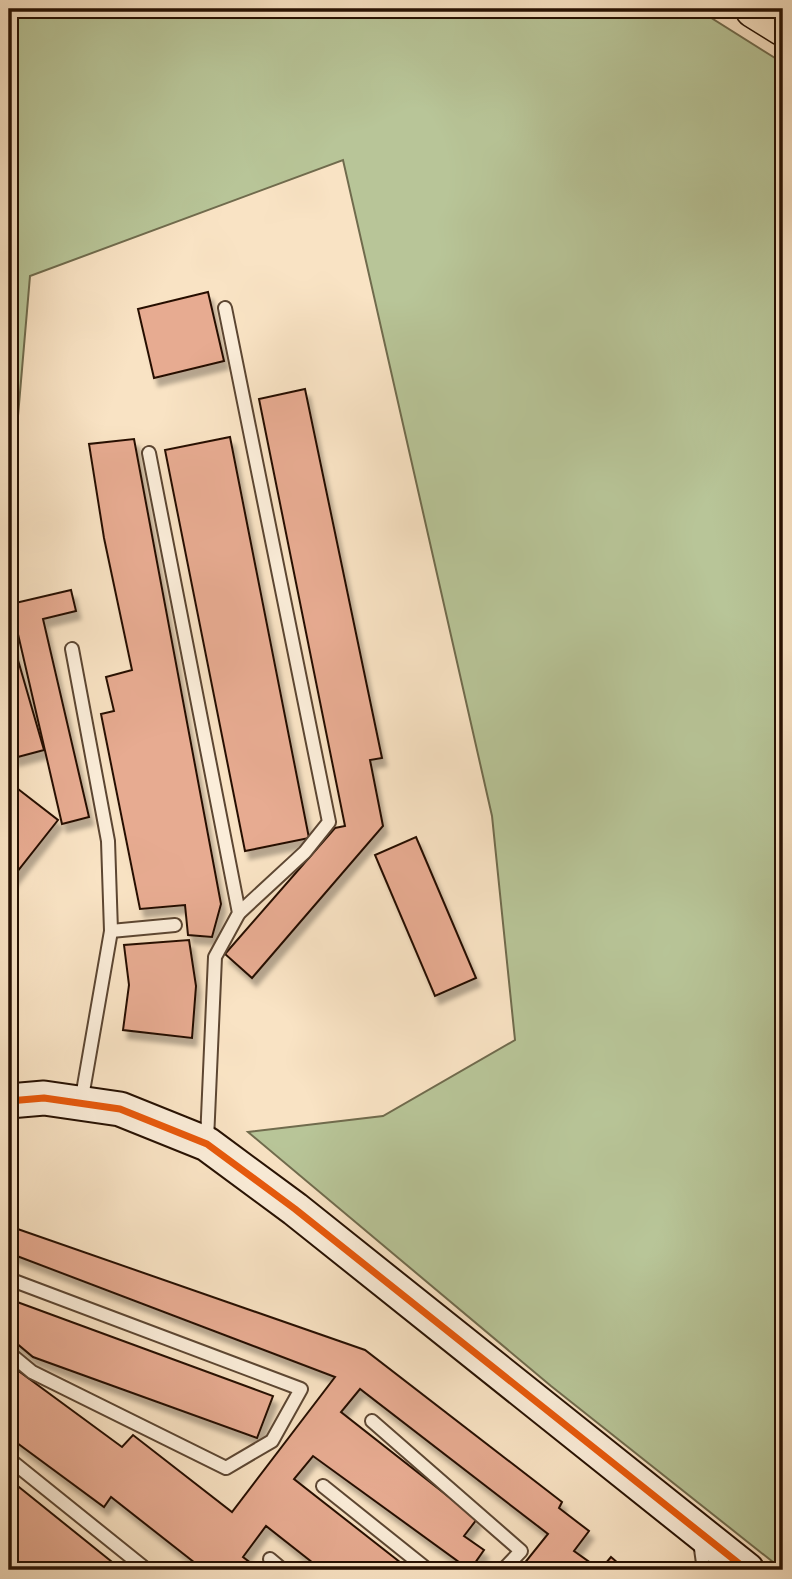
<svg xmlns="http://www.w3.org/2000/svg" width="792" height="1579" font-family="Alegreya,serif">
  <defs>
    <filter id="shadow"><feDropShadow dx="4.5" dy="8" stdDeviation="2" flood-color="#0004"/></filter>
  </defs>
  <rect width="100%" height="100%" fill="#f9e3c4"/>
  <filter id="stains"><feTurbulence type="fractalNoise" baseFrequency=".00286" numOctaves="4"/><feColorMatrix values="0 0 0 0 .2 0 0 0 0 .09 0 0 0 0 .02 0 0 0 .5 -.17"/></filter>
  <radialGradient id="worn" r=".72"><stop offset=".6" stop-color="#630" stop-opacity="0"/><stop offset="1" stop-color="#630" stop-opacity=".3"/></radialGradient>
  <!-- green -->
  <path fill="#b8c598" stroke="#706b4d" stroke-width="2" d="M9 9H697L783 63V1570L551 1386 248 1132 383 1116 515 1040 492 816 343 160 30 276 9 521Z"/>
  <!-- building -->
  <g fill="#e7ab91" stroke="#271102" stroke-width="2" filter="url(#shadow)">
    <path d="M208 292 224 361 154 378 138 309Z"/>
    <path d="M305 389 382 758 370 760 383 826 252 978 225 954 335 828 345 826 259 399Z"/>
    <path d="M230 437 309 838 245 851 165 450Z"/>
    <path d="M134 439 221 904 212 937 188 935 185 905 140 909 101 714 114 711 106 677 132 670 104 538 89 444Z"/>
    <path d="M71 590 76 611 43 619 89 817 62 824 11 604Z"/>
    <path d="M9 629 44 750 14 758 9 740Z"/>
    <path d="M9 782 58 820 9 882Z"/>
    <path d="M416 837 476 978 435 996 375 855Z"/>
    <path d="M189 940 196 986 192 1038 123 1030 129 985 124 945Z"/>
    <path d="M9 1226 365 1350 562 1502 559 1508 589 1531 574 1551 595 1566 591 1570H519L548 1534 360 1389 341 1412 477 1519 464 1536 484 1550 470 1570 313 1456 294 1479 410 1570H322L266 1526 243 1557 260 1570H204L111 1497 104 1507 9 1437V1364L122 1447 133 1435 232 1512 335 1377 9 1253Z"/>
    <path d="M9 1299 273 1396 257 1438 33 1357 9 1337Z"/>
    <path d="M9 1479 122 1570H9Z"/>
    <path d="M611 1557 626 1570H600Z"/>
  </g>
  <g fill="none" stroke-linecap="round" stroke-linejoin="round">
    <defs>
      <g id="lane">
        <path d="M225 308 329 822 305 852 239 913"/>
        <path d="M149 453 239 913 215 957 207 1140"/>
        <path d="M72 649 108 841 111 931 81 1103"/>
        <path d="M111 931 175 925"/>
        <path d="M9 1279 301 1389 272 1441 226 1468 32 1372 9 1353"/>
        <path d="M372 1421 521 1551 503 1570"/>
        <path d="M9 1459 147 1570"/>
        <path d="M323 1486 428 1570"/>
        <path d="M700 1542 704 1570"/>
        <path d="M270 1559 283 1570"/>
      </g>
      <path id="secondary" d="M9 1101 44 1098 120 1109 207 1144 295 1209 747 1570"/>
      <path id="primary" d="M754 9 783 27"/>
    </defs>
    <!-- lane casing -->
    <use href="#lane" stroke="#5c4632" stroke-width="16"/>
    <!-- secondary casing -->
    <use href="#secondary" stroke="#271102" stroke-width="37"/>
    <!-- primary casing -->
    <use href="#primary" stroke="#271102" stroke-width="40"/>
    <!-- lane -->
    <use href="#lane" stroke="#fbedd9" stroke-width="12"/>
    <!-- secondary -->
    <use href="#secondary" stroke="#fbedd9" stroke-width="33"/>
    <!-- primary -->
    <use href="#primary" stroke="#f9e3c4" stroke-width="37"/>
    <defs>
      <path id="cycleway" d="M9 1101 44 1098 120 1109 207 1144 295 1209 747 1570"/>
    </defs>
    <!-- cycleway casing -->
    <use href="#cycleway" stroke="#fbedd9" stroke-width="11"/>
    <!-- cycleway -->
    <use href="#cycleway" stroke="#e8590c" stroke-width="7"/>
  </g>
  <!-- margin -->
  <rect width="792" height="1579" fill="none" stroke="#f9e3c4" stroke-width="35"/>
  <rect x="10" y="10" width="771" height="1558" fill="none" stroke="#271102" stroke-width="3.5"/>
  <rect x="18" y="18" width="757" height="1544" fill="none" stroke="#271102" stroke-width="2"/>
  <rect width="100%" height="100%" filter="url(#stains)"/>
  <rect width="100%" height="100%" fill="url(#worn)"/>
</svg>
